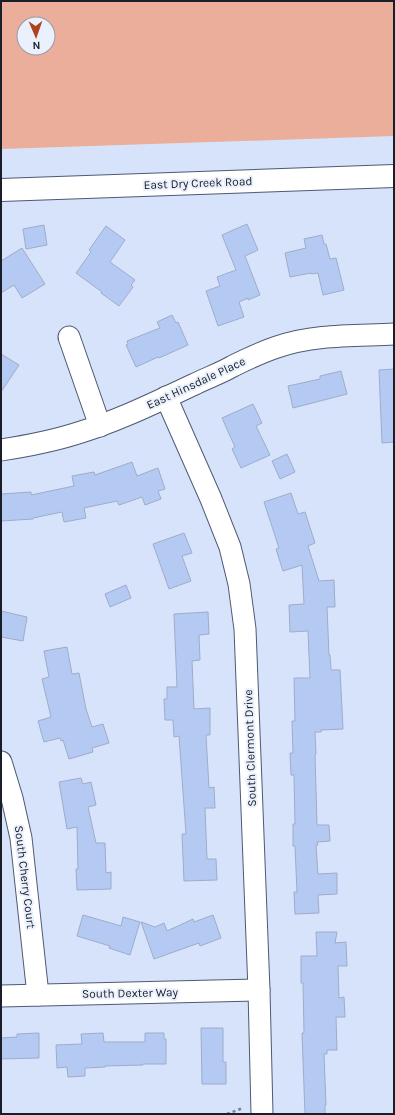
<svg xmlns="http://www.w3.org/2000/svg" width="395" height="1115" font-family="Karla,sans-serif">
  <rect width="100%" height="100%" fill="#d7e3fb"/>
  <!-- green -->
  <path fill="#eaae9a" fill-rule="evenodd" d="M1 1H394V136L1 149ZM24 24H48V48H24Z"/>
  <!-- building -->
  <g fill="#b5caf3" stroke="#9eacc9">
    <path d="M247 224 258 250 245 256 260 295 248 300V298L239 302 244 317 218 326 206 291 220 286 217 277 236 270 222 235Z"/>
    <path d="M44 225 47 245 26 249 23 229Z"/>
    <path d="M106 226 125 240 110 262 135 280 131 285 133 287 119 306 101 293 102 292 76 273 91 252 89 250Z"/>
    <path d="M322 235 324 244H326L330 259 336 258 344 290 323 295 318 273 311 274V273L290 277 285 253 306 248 304 239Z"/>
    <path d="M22 248 45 284 22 298 14 285 1 293V261Z"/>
    <path d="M172 315 176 323 178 322 188 345 159 358 158 357 136 367 126 345 128 344 127 341 160 328 157 322Z"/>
    <path d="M1 354 19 365 1 392Z"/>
    <path d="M394 369V442L382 443 379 370Z"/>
    <path d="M341 371 347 394 293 408 288 386 320 379V376Z"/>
    <path d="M253 404 262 423 256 426 270 455 241 468 232 449 235 447 222 418Z"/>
    <path d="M287 454 295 472 280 479 272 461Z"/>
    <path d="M132 462 137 476 158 468 165 489 158 491 161 499 145 505 142 497 119 505 117 501 84 508 86 518 64 522 62 512 33 518V519L1 521V494L31 492V495L74 486 72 476 94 472 95 475Z"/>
    <path d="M291 493 298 514 305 512 315 543 308 546 319 581 334 580 335 607H327L329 655H330L331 670H340L343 729 321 730V732H315L316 754H315L317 825H329L330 841 317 842 318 845H316L318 874 337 873V894L318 895 319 913 295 914 294 892H297L295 846H293V824H295L294 775H291L290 753H293L292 721H295L294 678H310L308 631 290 632 289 605 304 604 302 565 283 571 276 549 279 548 264 502Z"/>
    <path d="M184 533 192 553 182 556 191 581 169 589 153 544Z"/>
    <path d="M126 585 131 598 110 607 105 594Z"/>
    <path d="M1 611 27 617 23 641 1 637Z"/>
    <path d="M208 612 209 634 199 635 200 660 192 661 194 709 210 708V735H206L209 788 214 787 215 808H205L207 859H216L217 880 184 881 182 834H186L179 736 174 737 173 720H165L164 699H167V687H177L174 614Z"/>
    <path d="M67 647 72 674 79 673 86 709 92 727 103 724 109 743 92 748 93 752 69 759 63 740 61 741 60 738 44 742 38 721 51 717 42 679 49 677 44 651Z"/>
    <path d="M81 778 83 784 91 782 96 805 88 807 96 843H105L106 873 111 872V889L77 890 76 869H78L77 827 67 829 59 782Z"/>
    <path d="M83 915 121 926 123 917 140 922 130 955 109 948 110 946 77 936Z"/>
    <path d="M213 915 221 938 200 946 199 943 154 959 141 922 155 927 164 923 167 931 193 919 194 922Z"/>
    <path d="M316 932H337L335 943 346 942 347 966H338L339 998 344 997 345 1017H336L337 1050H327V1054H324L326 1105H325V1114H305L302 1033H304L303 983H301V956H317Z"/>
    <path d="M201 1028H223V1062H226V1084H202Z"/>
    <path d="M39 1033V1058L1 1059V1038L17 1037V1034Z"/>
    <path d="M103 1033 104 1042H145V1033H164V1039H166V1064H143V1065L105 1066V1067L85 1068V1076L68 1077 67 1067 57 1068 56 1045 82 1044 81 1034Z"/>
  </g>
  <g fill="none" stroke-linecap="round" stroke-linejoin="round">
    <defs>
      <g id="minor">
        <path d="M69 337 100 426"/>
        <path d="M166 397 211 499 230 547 239 584 245 629 259 990 262 1114"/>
        <path d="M1 450C27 446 53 441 78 433 118 421 156 402 195 384 207 378 221 373 233 366 247 359 262 352 277 347 314 334 355 336 394 334"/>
        <path d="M1 762 12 798 21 838 38 995"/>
        <path d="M1 996 259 990"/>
      </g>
      <path id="major" d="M1 190 394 176"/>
    </defs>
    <!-- minor casing -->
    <use href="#minor" stroke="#4d5a73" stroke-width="23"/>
    <!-- major casing -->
    <use href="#major" stroke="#4d5a73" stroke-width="24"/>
    <!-- path -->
    <path stroke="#7a8294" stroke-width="2.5" stroke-dasharray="3 3" stroke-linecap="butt" d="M227 1114 243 1108"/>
    <!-- minor -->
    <use href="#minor" stroke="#fff" stroke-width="21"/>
    <!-- major -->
    <use href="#major" stroke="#fff" stroke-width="22"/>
  </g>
  <g text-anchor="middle" stroke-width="4" stroke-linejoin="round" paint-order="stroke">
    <!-- street labels -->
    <g font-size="12" fill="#191e29" stroke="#eaf0fc">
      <text transform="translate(198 183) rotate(-2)" y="4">East Dry Creek Road</text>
      <text transform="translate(196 383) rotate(-25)" y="4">East Hinsdale Place</text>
      <text transform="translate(250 748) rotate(-92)" y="4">South Clermont Drive</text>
      <text transform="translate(25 877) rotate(83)" y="4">South Cherry Court</text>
      <text transform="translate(130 993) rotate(-1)" y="4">South Dexter Way</text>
    </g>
  </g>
  <!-- border -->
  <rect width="395" height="1115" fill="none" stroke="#191e29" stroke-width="4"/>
  <!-- north arrow -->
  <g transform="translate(36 36) rotate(178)"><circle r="19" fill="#eaf0fc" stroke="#969ca8"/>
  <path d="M0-3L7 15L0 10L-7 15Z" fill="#ab441f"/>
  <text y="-6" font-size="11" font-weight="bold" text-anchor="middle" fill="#191e29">N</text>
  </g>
</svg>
